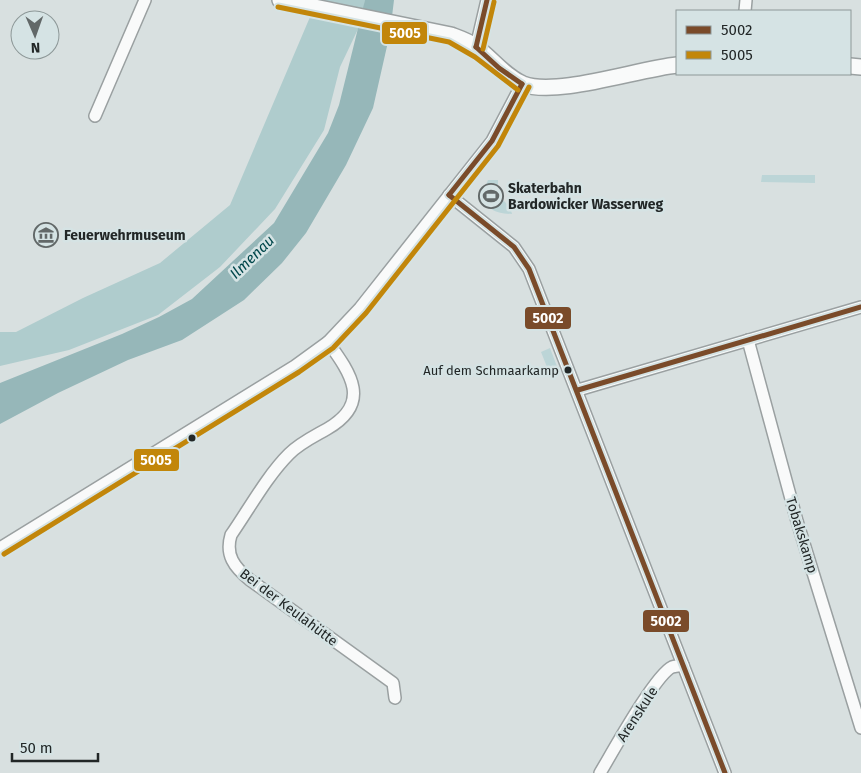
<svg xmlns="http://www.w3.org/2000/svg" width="861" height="773" font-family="'Fira Sans',sans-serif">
  <rect width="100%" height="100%" fill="#d8e0e0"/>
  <!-- green -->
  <g fill="#bcd5d7">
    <path d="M762 175H815V183L761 182Z"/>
    <path d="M488 180H498V195L510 207 512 214C489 214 478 202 488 180Z"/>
    <path d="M550 348 558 369 549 372 541 352Z"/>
  </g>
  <!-- forest -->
  <g fill="#afcccd">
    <path d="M315 0H365L364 10Z"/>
    <path d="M310 17 359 27 340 67 324 130 275 209 220 267 158 315 69 350 0 366V332H16L83 298 160 263 230 205Z"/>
  </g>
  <!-- water -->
  <path fill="#96b7b9" d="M365 0H394L390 33 373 108 346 165 306 233 282 263 244 300 182 340 128 360 58 393 0 424V383L122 334 159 317 192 299 274 223 328 133 339 105Z"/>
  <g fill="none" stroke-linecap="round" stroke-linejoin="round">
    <defs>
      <g id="minor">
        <path d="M745 11 746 0"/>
        <path d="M476 47 487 0"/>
        <path d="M95 116 145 0"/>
        <path d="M449 195 514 247 529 269 725 773"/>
        <path d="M748 340 797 521 861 728"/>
        <path d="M328 342C351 374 372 403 327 429 313 437 300 443 289 454 267 476 249 509 231 535 225 555 234 567 250 580L393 683 395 698"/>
        <path d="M578 390 861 307"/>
        <path d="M0 548 295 366 328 342 360 308 492 141 522 84"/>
        <path d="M600 773C612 753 655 675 672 667 675 666 680 666 683 665"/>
      </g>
      <g id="major">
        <path d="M280 0 451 35C459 38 468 41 475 46 492 58 504 76 523 84 556 97 638 69 677 65"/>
        <path d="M850 66 861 67"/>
      </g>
    </defs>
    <!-- minor casing -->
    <use href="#minor" stroke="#9aa0a1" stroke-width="14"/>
    <!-- major casing -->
    <use href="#major" stroke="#9aa0a1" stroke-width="18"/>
    <!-- minor -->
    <use href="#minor" stroke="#f9fafa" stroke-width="11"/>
    <!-- major -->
    <use href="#major" stroke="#f9fafa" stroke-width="15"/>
    <defs>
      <g id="bus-1">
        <path d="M476 47 499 68 522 84"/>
        <path d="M476 47 487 0"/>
        <path d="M449 195 514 247 529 269 725 773"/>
        <path d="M449 195 492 141 522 84"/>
        <path d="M578 390 861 307"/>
      </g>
      <g id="bus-2">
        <path d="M278 7 449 42 475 57 518 90"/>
        <path d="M483 49 494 2"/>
        <path d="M4 554 299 372 333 348 366 313 498 146 529 87"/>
      </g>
    </defs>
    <!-- bus-1 casing -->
    <use href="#bus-1" stroke="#d5e3e4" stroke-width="9"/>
    <!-- bus-2 casing -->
    <use href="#bus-2" stroke="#d5e3e4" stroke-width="9"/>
    <!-- bus-1 -->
    <use href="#bus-1" stroke="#7a4b2a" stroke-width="5"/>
    <!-- bus-2 -->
    <use href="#bus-2" stroke="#c2860a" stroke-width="5"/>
  </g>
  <!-- icons -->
  <defs>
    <symbol id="stadium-ring" viewBox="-11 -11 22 22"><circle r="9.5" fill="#d5e3e4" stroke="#626868" stroke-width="1.5"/><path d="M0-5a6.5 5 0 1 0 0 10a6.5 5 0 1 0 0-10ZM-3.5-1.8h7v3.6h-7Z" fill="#626868"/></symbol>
    <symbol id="museum-ring" viewBox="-11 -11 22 22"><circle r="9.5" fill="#d5e3e4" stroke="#626868" stroke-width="1.5"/><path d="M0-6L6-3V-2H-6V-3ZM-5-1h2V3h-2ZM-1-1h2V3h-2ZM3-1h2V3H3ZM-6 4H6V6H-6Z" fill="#626868"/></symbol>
  </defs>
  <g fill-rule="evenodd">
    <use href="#stadium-ring" x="477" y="182" width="28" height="28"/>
    <use href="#museum-ring" x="32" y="221" width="28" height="28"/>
  </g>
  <!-- markers -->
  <g fill="#222727" stroke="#d5e3e4" stroke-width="2">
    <circle cx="568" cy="370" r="4.5"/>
    <circle cx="192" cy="438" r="4.5"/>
  </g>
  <g text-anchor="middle" stroke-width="5" stroke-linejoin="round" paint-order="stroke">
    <!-- bus labels -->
    <g font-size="13" fill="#222727" stroke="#d5e3e4" text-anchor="end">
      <text x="559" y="375">Auf dem Schmaarkamp</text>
    </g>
    <!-- poi labels -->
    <g font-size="14" font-weight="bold" fill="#222727" stroke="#d5e3e4" text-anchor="start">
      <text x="508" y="193">Skaterbahn<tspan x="508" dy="16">Bardowicker Wasserweg</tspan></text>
      <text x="64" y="240">Feuerwehrmuseum</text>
    </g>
    <!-- street labels -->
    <g font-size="14" fill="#222727" stroke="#d5e3e4">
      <text transform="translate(802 535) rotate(73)" y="5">Tobakskamp</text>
      <text transform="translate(289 607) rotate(37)" y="5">Bei der Keulahütte</text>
      <text transform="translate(637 714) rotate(-57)" y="5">Arenskule</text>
    </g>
    <!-- water labels -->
    <g font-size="15" font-style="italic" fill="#00474b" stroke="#d5e3e4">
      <text transform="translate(252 257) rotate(-44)" y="5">Ilmenau</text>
    </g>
  </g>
  <g stroke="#d5e3e4" stroke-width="2">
    <rect x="381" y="21" width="47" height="24" rx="5" fill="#c2860a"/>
    <rect x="524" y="306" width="48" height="24" rx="5" fill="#7a4b2a"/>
    <rect x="133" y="448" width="47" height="24" rx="5" fill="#c2860a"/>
    <rect x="642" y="609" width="48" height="24" rx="5" fill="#7a4b2a"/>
  </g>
  <g font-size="14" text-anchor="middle" font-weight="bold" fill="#fff">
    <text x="405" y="38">5005</text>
    <text x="548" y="323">5002</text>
    <text x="156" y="465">5005</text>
    <text x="666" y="626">5002</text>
  </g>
  <!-- legend -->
  <rect x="676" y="10" width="175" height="65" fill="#d5e3e4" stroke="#8d9898"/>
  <rect x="686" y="26" width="25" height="8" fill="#7a4b2a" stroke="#8d9898"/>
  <text x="721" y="35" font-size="15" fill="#222727">5002</text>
  <rect x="686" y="51" width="25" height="8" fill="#c2860a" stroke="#8d9898"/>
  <text x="721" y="60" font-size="15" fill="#222727">5005</text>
  <!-- north arrow -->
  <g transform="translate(35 35) rotate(178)"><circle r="24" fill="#d5e3e4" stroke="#8d9898"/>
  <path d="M0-4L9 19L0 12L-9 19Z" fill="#626868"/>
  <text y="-8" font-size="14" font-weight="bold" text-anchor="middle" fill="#222727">N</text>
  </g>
  <!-- scale -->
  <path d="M12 753v8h86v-8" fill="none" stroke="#222727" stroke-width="2.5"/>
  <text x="20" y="753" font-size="15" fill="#222727" stroke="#d5e3e4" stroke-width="4" paint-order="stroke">50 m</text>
</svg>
